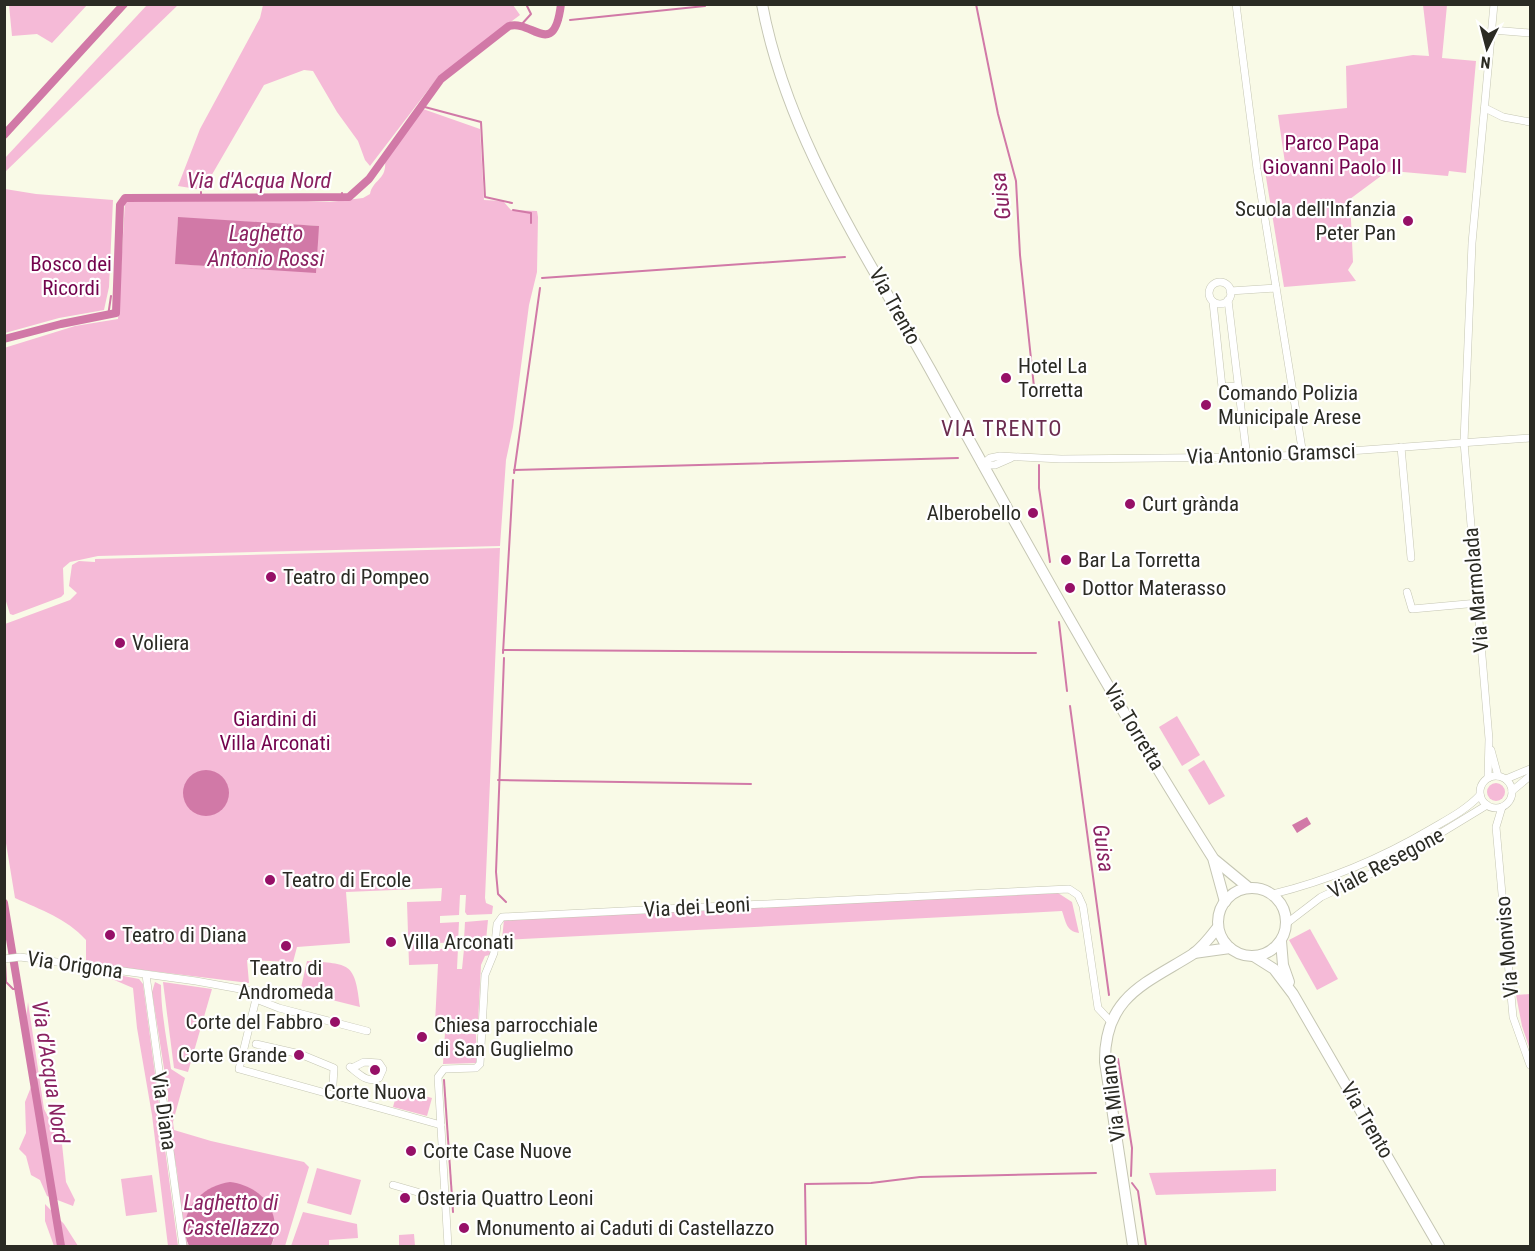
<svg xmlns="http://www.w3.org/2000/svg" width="1535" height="1251" font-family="'Roboto Condensed',sans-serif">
  <rect width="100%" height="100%" fill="#f9fae7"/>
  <!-- green -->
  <g fill="#f5bad7" fill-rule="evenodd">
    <path d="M9 5V4L87 5 52 43 37 34 12 36Z"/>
    <path d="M147 5H178L5 172V158Z"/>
    <path d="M513 5 520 15 438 77 370 166 365 160 358 141 337 112 313 71 304 70 264 85 203 190 178 186 200 129 260 18 263 5Z"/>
    <path d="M1423 5H1447L1442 58 1476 61 1466 173 1449 171 1448 176 1392 171 1385 173 1350 199 1353 262 1348 270 1356 281 1284 287 1264 165 1285 163 1278 115 1347 108 1346 66 1413 55 1429 56Z"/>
    <path d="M423 109 480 129 484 200 503 201 511 210 537 211 538 217 537 272 529 305 513 427 506 460 500 546 98 556 70 562 63 568 64 594 61 597 13 615 10 614 4 595V348L75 326 118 319 125 202 239 198 330 202 363 198 370 194C373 179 387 180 385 161ZM178 218 318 226 316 272 176 264Z"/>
    <path d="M5 189 36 194 113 200 109 287 104 310 59 318 5 333Z"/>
    <path d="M500 548 485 898 486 903 493 906 492 914 467 915 465 912 466 895H460L459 915 440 916V923L459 922 458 942 439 943V949L458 948 457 969H462L464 949 491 947 490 955 485 956 481 965 478 1023H435L438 964 409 965 407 902 441 901 442 888 346 892 350 943 297 947 293 962 247 960 249 983 86 963V940C66 918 41 910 15 898L4 831 5 624 70 600 77 593 69 586 72 565 79 561 95 562V559Z"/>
    <path d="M1177 716 1200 755 1182 766 1159 727Z"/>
    <path d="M1204 760 1225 796 1209 805 1188 770Z"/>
    <circle cx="1496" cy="792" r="9"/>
    <path d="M1058 893 1072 902 1079 933C1066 931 1066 922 1062 911L502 940 504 919Z"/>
    <path d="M488 920 486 940H464L465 922Z"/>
    <path d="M1310 929 1338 979 1317 990 1289 940Z"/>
    <path d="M307 961C350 964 355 962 360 1007L300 992Z"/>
    <path d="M103 972 139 979 143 984 178 1246H168L152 1115 137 1028 133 988 98 973Z"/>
    <path d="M155 982 161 985C161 1012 167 1041 171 1069L185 1078 173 1122 174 1130 211 1141 304 1162 309 1167 285 1246H271L274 1239 187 1242 189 1246H184L177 1171 168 1122V1094L152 992Z"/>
    <path d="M163 982 212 989 188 1072 174 1068Z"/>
    <path d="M1530 994V1050L1522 1026 1516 995Z"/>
    <path d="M28 1002 44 1109 62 1144 66 1182 75 1200 73 1206 47 1196 40 1180 31 1175 26 1156 19 1149 26 1133 25 1102 35 1077 26 1019Z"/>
    <path d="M445 1033 476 1034 477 1063 443 1064Z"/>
    <path d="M398 1089 432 1098 427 1116 393 1107Z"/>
    <path d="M317 1168 361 1180 351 1215 307 1203Z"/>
    <path d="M1276 1169V1191L1156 1195 1149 1173Z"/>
    <path d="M152 1175 157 1212 126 1216 121 1179Z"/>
    <path d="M45 1204 64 1224 78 1246H54L45 1221Z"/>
    <path d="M303 1212 357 1224 358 1238 329 1240V1246H291Z"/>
    <path d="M414 1234 415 1246H399V1235Z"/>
  </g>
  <!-- water -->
  <g fill="#d179a7">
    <path d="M178 217 319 226 316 273 175 264Z"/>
    <circle cx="206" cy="793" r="23"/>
    <path d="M1307 817 1311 824 1297 833 1292 825Z"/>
    <path d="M230 1182C263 1186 284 1214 271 1246H189C175 1215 199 1186 230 1182Z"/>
  </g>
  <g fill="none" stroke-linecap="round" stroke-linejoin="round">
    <!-- stream -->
    <g stroke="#d179a7" stroke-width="2">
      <path d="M976 4 998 114 1016 181 1020 255 1034 387"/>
      <path d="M559 19 561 20"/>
      <path d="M570 20 705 6"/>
      <path d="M521 25 531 14 526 4"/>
      <path d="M421 106 481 122 485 197 512 203"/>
      <path d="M201 192V196"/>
      <path d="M341 199 342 193"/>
      <path d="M513 210 531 213V223"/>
      <path d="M542 278 845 257"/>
      <path d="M108 316 111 296"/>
      <path d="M1039 465V488L1050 562"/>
      <path d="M514 470 958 458"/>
      <path d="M514 473 540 288"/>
      <path d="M1059 622 1067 691"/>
      <path d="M503 650 1036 653"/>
      <path d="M503 653 513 480"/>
      <path d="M504 658 496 872 498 894 506 902"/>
      <path d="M1070 706 1109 995"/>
      <path d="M498 780 751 784"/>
      <path d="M4 950 5 954"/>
      <path d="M5 962 6 982 13 989H18"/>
      <path d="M1118 1059 1132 1148 1131 1176"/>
      <path d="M444 1080 453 1212"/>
      <path d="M1132 1183 1138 1191 1146 1246"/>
      <path d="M806 1246 805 1184 871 1183 920 1177 1096 1173"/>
    </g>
    <!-- canal -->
    <g stroke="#d179a7" stroke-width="8">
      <path d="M4 135 124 4"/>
      <path d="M4 339 61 324 116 313 120 205 125 198 349 197 369 179 441 79 509 26C532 19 554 61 561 4"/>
      <path d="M4 903 61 1246"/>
    </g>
    <defs>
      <g id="street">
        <path d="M1236 4 1257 169 1303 455"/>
        <path d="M1492 30 1530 33"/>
        <path d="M1485 108 1503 117 1530 122"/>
        <circle cx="1220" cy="293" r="11"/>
        <path d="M1230 291 1276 288"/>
        <path d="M1228 300 1247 458"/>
        <path d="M1213 302 1222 387 1238 386"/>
        <path d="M1401 447 1411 558"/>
        <path d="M982 465 990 458 1000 456 1061 459 1265 457 1530 438"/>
        <path d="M982 465H995L1011 458"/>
        <path d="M1407 592 1412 609 1478 603"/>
        <path d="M1491 750 1498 776"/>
        <circle cx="1496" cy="792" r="16"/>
        <path d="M1488 778 1489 739 1464 442 1472 243 1494 4"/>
        <path d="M1506 779 1530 769"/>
        <path d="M1512 791 1530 776"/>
        <path d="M1502 807 1496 827 1513 1017 1530 1065"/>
        <path d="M1273 894C1330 880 1380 859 1431 829 1448 819 1466 810 1480 795"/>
        <path d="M1287 923 1321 897 1385 867 1487 805"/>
        <path d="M4 959 20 957 196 981 251 991 256 999 239 1069 441 1125"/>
        <path d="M146 975 183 1246"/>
        <path d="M256 999 279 1008 367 1031"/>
        <path d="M256 1044 300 1054 334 1068 333 1084"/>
        <path d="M350 1067C359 1074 368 1084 379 1078L383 1069 379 1063 364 1062 352 1068"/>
        <path d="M393 1185 445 1200"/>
        <path d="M448 1246 438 1077 444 1069 476 1068 480 1064 485 975 494 953 497 924 502 917 1069 889 1078 895 1083 906 1098 1008 1112 1023"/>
      </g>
      <g id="secondary">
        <path d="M1194 953 1230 948"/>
        <path d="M1133 1246 1105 1062C1104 996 1147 983 1193 954 1203 947 1211 936 1218 927"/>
      </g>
      <g id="primary">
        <path d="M762 4C787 138 865 252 930 369 1021 534 1112 699 1213 858L1225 902"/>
        <path d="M1215 860 1249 888"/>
        <circle cx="1252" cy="922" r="34"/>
        <path d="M1281 941 1283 965 1289 982"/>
        <path d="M1255 957 1274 969 1293 994 1439 1246"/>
      </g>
    </defs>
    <!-- street casing -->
    <use href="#street" stroke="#c5c6b3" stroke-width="8"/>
    <!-- secondary casing -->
    <use href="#secondary" stroke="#c5c6b3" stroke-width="12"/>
    <!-- primary casing -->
    <use href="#primary" stroke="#c5c6b3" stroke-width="12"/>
    <!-- street -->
    <use href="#street" stroke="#fff" stroke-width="7"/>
    <!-- secondary -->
    <use href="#secondary" stroke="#fff" stroke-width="10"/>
    <!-- primary -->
    <use href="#primary" stroke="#fff" stroke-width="10"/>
  </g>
  <!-- markers -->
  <g fill="#961067" stroke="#fff" stroke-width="2">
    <circle cx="1408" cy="221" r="6"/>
    <circle cx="1006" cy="378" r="6"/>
    <circle cx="1206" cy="405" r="6"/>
    <circle cx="1130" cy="504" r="6"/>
    <circle cx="1033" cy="513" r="6"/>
    <circle cx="1066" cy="560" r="6"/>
    <circle cx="271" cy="577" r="6"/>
    <circle cx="1070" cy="588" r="6"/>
    <circle cx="120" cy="643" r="6"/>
    <circle cx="270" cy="880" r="6"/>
    <circle cx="110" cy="935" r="6"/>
    <circle cx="391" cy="942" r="6"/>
    <circle cx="286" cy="946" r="6"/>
    <circle cx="335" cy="1022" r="6"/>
    <circle cx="422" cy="1037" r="6"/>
    <circle cx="299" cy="1055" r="6"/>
    <circle cx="375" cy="1070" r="6"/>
    <circle cx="411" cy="1151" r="6"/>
    <circle cx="405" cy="1198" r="6"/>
    <circle cx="464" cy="1228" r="6"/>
  </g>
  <g text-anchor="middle" stroke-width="4.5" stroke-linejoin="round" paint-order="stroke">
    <!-- park labels -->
    <g font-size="21" fill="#73034d" stroke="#fff">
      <text x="1332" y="150">Parco Papa<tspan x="1332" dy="24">Giovanni Paolo II</tspan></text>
      <text x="71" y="271">Bosco dei<tspan x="71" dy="24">Ricordi</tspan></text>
      <text x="275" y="726">Giardini di<tspan x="275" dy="24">Villa Arconati</tspan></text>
    </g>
    <!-- poi labels -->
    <g font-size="21" fill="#2b2b24" stroke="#fff" text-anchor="start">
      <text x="1396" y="216" text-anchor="end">Scuola dell'Infanzia<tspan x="1396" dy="24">Peter Pan</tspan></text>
      <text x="1018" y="373">Hotel La<tspan x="1018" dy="24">Torretta</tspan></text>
      <text x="1218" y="400">Comando Polizia<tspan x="1218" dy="24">Municipale Arese</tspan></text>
      <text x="1142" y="511">Curt grànda</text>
      <text x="1021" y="520" text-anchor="end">Alberobello</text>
      <text x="1078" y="567">Bar La Torretta</text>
      <text x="283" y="584">Teatro di Pompeo</text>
      <text x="1082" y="595">Dottor Materasso</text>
      <text x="132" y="650">Voliera</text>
      <text x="282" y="887">Teatro di Ercole</text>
      <text x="122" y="942">Teatro di Diana</text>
      <text x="403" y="949">Villa Arconati</text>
      <text x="286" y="975" text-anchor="middle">Teatro di<tspan x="286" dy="24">Andromeda</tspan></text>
      <text x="323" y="1029" text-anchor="end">Corte del Fabbro</text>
      <text x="434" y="1032">Chiesa parrocchiale<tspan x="434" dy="24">di San Guglielmo</tspan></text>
      <text x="287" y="1062" text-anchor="end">Corte Grande</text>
      <text x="375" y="1099" text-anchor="middle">Corte Nuova</text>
      <text x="423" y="1158">Corte Case Nuove</text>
      <text x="417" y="1205">Osteria Quattro Leoni</text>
      <text x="476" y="1235">Monumento ai Caduti di Castellazzo</text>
    </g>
    <!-- street labels -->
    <g font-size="21" fill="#2b2b24" stroke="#fff">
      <text transform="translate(895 306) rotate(61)" y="7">Via Trento</text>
      <text transform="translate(1271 454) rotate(-2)" y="7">Via Antonio Gramsci</text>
      <text transform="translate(1476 590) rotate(-95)" y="7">Via Marmolada</text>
      <text transform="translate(1134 727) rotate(59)" y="7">Via Torretta</text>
      <text transform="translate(1386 863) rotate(-28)" y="7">Viale Resegone</text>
      <text transform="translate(697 907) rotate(-3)" y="7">Via dei Leoni</text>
      <text transform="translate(1507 947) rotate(-95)" y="7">Via Monviso</text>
      <text transform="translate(75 965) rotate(8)" y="7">Via Origona</text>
      <text transform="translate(1113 1098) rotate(-97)" y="7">Via Milano</text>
      <text transform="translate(164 1111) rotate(82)" y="7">Via Diana</text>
      <text transform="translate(1367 1120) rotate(60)" y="7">Via Trento</text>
    </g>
    <!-- water labels -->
    <g font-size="22" font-style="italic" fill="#8a2261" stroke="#fff">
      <text x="259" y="188">Via d'Acqua Nord</text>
      <text transform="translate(1000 196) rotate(-97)" y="8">Guisa</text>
      <text x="266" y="241">Laghetto<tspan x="266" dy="25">Antonio Rossi</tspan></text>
      <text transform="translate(1104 848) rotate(82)" y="8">Guisa</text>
      <text transform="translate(51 1072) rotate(81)" y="8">Via d'Acqua Nord</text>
      <text x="231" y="1210">Laghetto di<tspan x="231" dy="25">Castellazzo</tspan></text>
    </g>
    <!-- neighbourhood labels -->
    <g font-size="22" letter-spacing="1.5" fill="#6b2c4f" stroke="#fff">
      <text x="1002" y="436">VIA TRENTO</text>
    </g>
  </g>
  <!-- border -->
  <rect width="1535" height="1251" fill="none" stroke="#2b2b24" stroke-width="12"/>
  <!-- north arrow -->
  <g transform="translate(1487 48) rotate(186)" stroke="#ffffff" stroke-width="4.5" paint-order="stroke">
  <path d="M0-4.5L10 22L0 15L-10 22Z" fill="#2b2b24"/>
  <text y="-9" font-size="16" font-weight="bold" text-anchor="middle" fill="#2b2b24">N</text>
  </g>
</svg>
